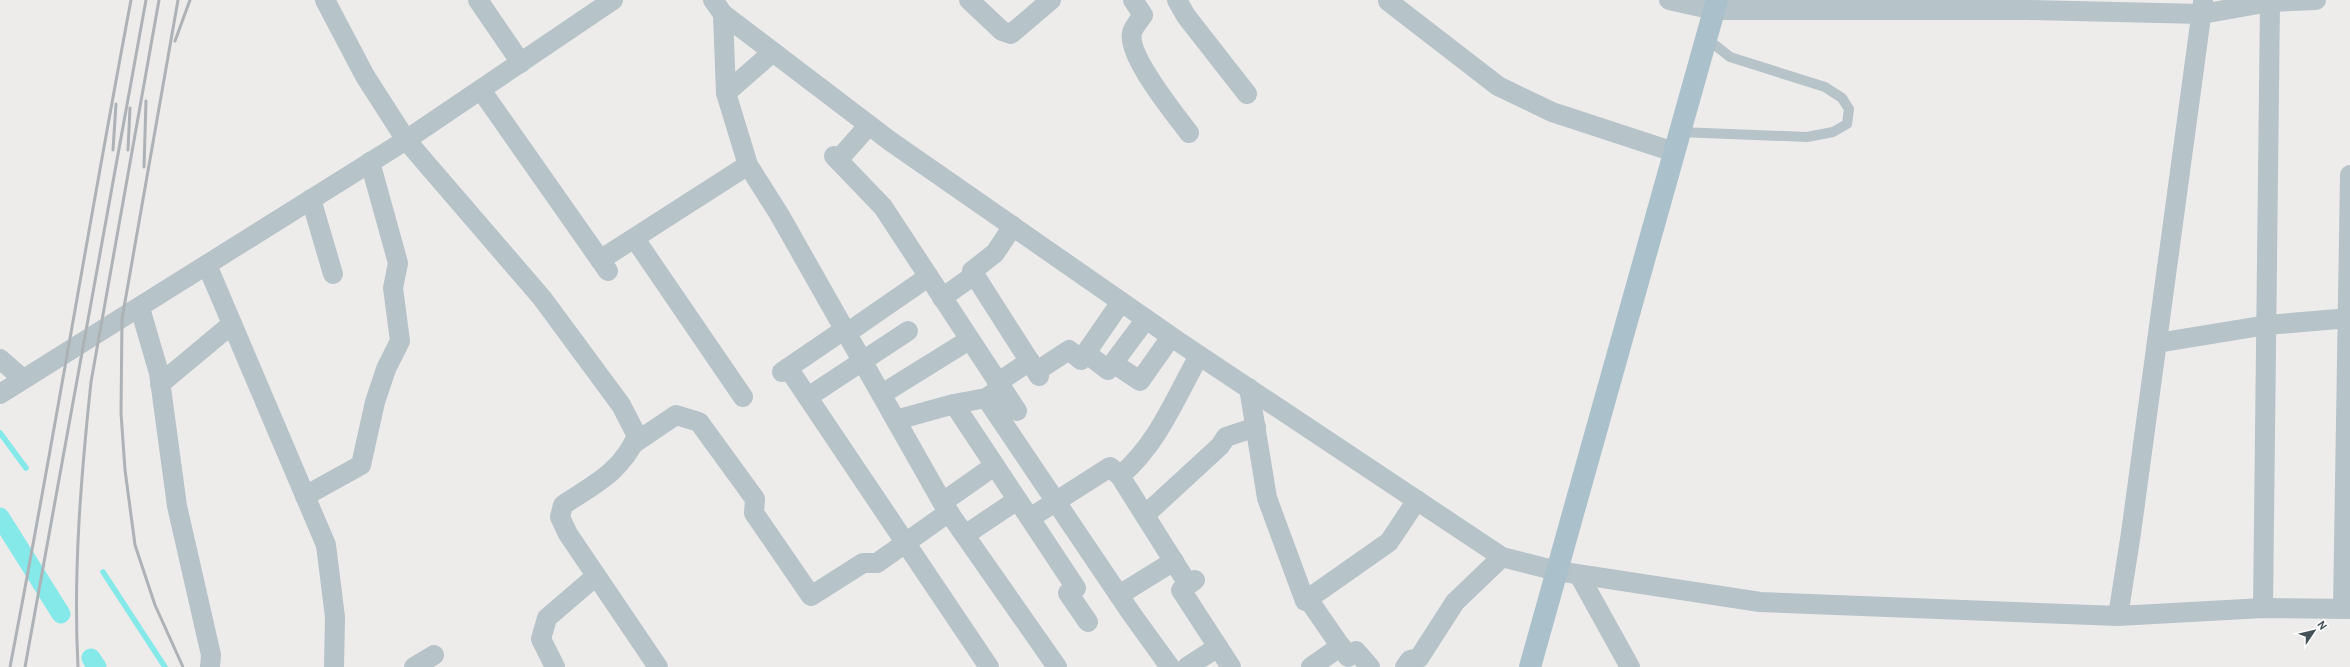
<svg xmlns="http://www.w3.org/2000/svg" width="2350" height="667" font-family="Overpass,sans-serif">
  <rect width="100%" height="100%" fill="#eeebeb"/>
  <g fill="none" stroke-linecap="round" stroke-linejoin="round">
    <!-- stream -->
    <g stroke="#85e9ea" stroke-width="5.5">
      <path d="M0 433 26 468"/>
      <path d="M103 572 165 667"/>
    </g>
    <!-- canal -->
    <g stroke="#85e9ea" stroke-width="19">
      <path d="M0 517 61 614"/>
      <path d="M91 658 97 667"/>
    </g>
    <!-- lane -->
    <path stroke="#b6c3c8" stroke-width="10" d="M1679 132 1807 137 1833 132 1847 124 1849 109 1842 98 1825 87 1730 57 1706 38"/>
    <!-- street -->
    <g stroke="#b6c3c8" stroke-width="20">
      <path d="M325 0 365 76 406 140 542 298 621 405 637 436C621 472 595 484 563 505L560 517 568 534 658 667"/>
      <path d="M478 0 521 63"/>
      <path d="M713 0 723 14 890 141 1179 342 1502 557 1557 571 1760 602 2118 616 2263 608 2350 609"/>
      <path d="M969 0 1002 31 1011 34 1051 0"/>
      <path d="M1133 0 1143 15C1140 20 1133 27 1132 33 1127 56 1175 114 1189 133"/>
      <path d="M1177 0 1186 16 1247 94"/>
      <path d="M1669 0 1714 10H2028L2202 14 2270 2 2316 0"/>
      <path d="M1388 1 1498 86 1552 112 1674 152"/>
      <path d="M723 14 726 93 748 165 779 214 945 507 1057 667"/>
      <path d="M481 90 608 271"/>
      <path d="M726 93 773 52"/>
      <path d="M834 156 883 207 1017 411"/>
      <path d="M838 160 869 125"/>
      <path d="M311 199 333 274"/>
      <path d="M1013 226 995 253 972 271 1039 376"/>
      <path d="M635 239 743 397"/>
      <path d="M600 260 748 165"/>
      <path d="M207 265 326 545 335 617 334 667"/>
      <path d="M942 298 974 275"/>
      <path d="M140 308 159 373 177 506 211 655 210 667"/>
      <path d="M847 333 928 277"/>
      <path d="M2157 343 2267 325 2350 318"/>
      <path d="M1086 353 1108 370 1146 319"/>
      <path d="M0 359 23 379"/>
      <path d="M1113 363 1140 381 1171 337"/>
      <path d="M788 368 989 667"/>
      <path d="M1037 371 1069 350 1081 360 1121 302"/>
      <path d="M782 372 845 329"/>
      <path d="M997 383 1030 361"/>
      <path d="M160 384 232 324"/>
      <path d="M1249 388 1267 498 1305 601 1389 542 1417 500"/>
      <path d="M0 394 406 140 613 0"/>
      <path d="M882 394 969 340"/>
      <path d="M808 397 908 331"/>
      <path d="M986 398 1131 613 1170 667"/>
      <path d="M954 404 1076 588 1068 593 1088 622"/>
      <path d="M896 420 954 404 986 398 997 391"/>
      <path d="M633 444 676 415 699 422 755 499 754 513 811 596 863 563H877L949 512"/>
      <path d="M1120 476C1159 442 1174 400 1199 356"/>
      <path d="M305 496 361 465 375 402 386 369 400 341 393 288 398 263 370 162"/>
      <path d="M943 502 994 466"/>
      <path d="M1145 515 1220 446 1226 437 1256 427"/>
      <path d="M1030 518 1110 467 1120 476 1188 584"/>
      <path d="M965 535 1017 500"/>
      <path d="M1579 575 1630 667"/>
      <path d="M1195 580 1181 590 1231 667"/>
      <path d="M1119 595 1174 561"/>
      <path d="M1308 599 1348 657 1356 651 1370 667"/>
      <path d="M2263 608 2270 2"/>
      <path d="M2343 609 2350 175"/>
      <path d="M2118 616 2131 533 2203 2"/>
      <path d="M414 667 434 655"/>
      <path d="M555 667 541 639 547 618 596 576"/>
      <path d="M1187 667 1218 647"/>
      <path d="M1311 667 1341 646"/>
      <path d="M1405 667 1410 660 1419 658 1455 602 1502 557"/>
    </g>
    <!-- primary -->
    <path stroke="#aac1cb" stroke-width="22" d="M1530 667 1717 0"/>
    <!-- rail -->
    <g stroke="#adb2b6" stroke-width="3">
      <path d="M178 0 122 319 121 413 125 470 135 545 155 605 183 667"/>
      <path d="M175 41 190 0"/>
      <path d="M113 150 116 104"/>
      <path d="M128 150 130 108"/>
      <path d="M144 167 146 101"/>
      <path d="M10 667C53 445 89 222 131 0"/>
      <path d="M25 667 146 0"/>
      <path d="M78 667C73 573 81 476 91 382L159 0"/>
    </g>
  </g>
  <!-- north arrow -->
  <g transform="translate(2314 631) rotate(55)" stroke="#ffffff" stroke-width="3" paint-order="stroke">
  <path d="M0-3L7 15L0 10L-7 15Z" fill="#445258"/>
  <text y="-6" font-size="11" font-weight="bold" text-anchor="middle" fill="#445258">N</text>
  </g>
</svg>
